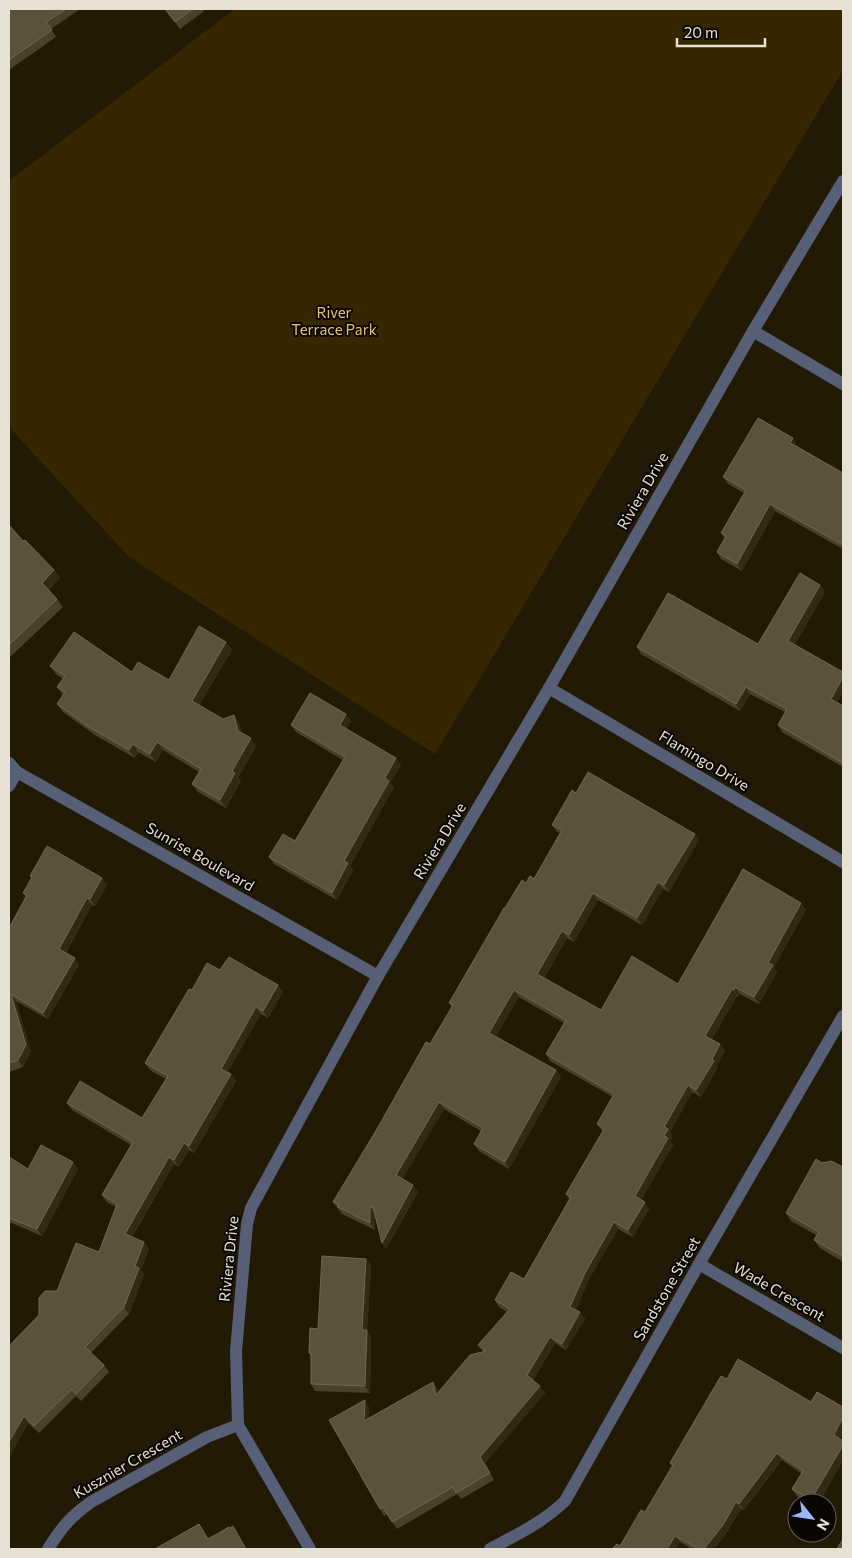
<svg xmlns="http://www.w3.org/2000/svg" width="852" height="1558" font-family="Commissioner,sans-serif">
  <rect width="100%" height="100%" fill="#231a05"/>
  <!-- green -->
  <path fill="#372700" d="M235 9H843V70L435 754 129 557 9 427V181Z"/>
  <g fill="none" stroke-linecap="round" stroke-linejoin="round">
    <!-- minor -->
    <g stroke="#575f77" stroke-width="12">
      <path d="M753 331 843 384"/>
      <path d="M549 688 843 862"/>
      <path d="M9 763 17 772 378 976"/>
      <path d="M9 786 17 772"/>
      <path d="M699 1264 843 1348"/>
      <path d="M48 1549C62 1527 70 1517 91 1502L207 1437 238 1425"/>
      <path d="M310 1549 238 1425 236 1351 247 1224 251 1208 378 976 549 688 753 331 843 181"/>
      <path d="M490 1549C518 1534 542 1523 565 1501L699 1264 843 1016"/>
    </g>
  </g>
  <!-- wall -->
  <g fill="#4a402b">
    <path d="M9 9H80L51 29 56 37 9 70Z"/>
    <path d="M165 9H202L204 11 180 29Z"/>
    <path d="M797 445V446L843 473V549L775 511 742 571 721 559 717 552 725 538 721 533 744 493 728 484 723 477Z"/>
    <path d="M9 525 23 541 54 570 60 578 49 590 57 599 63 607 9 658Z"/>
    <path d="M820 585 825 592 795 644 843 692 837 702 843 706V767L782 732 778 725 785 712 750 694 740 711 641 654 637 647 758 644Z"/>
    <path d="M226 642 232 650 199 705 223 719 239 723 242 734 256 746 238 778 241 781 226 808 198 792 192 784 199 772 163 750 156 762 138 752 135 758 95 735 63 712 57 704 63 695 57 687 63 679 56 674 50 666 132 672 169 680Z"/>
    <path d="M346 714 351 721 346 729 401 765 390 783 394 787 350 866 353 870 337 900 274 864 269 857 295 841 343 760 296 732 291 725Z"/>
    <path d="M576 793 695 834 699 840 669 892 663 889 642 925 598 900 574 942 567 938 544 978 601 1010 678 984 801 903 806 910 774 967 777 972 759 1004 740 994 738 997 737 996 712 1039 720 1044 725 1051 717 1065 718 1067 701 1097 692 1092 670 1132 673 1136 670 1141 673 1145 641 1200 649 1209 633 1237 618 1229 589 1279 576 1310 585 1319 566 1350 555 1343 533 1380 545 1393 485 1463 494 1480 461 1499 457 1494 397 1529 387 1514 384 1516 380 1509 362 1479 369 1407V1418L433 1382 438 1389V1392L483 1352 478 1345 507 1312 499 1307 495 1300 524 1279 569 1199 566 1194 603 1132 597 1124 613 1097 550 1061 546 1054 564 1023 519 997 496 1036 556 1070 561 1077 509 1169 479 1151 474 1144 481 1131 444 1109 402 1179 418 1192 386 1249 382 1243 375 1216V1230L342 1214 333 1202 430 1044 452 1007 449 1003 505 908 526 883 534 879 560 833 557 832 552 825Z"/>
    <path d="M30 876 107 885 95 906 92 905 66 953 79 965 48 1019 16 1001 31 1052 23 1067 9 1072V928L26 897 23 893 32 878Z"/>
    <path d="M220 970 278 985 283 992 268 1018 261 1014 227 1072 231 1074 236 1081 194 1153 189 1150 179 1167 174 1164 132 1237 144 1242 149 1249 141 1270 144 1275 129 1314 91 1353 104 1365 109 1372 81 1401 76 1396 39 1433 28 1423 9 1458 39 1315 57 1291 99 1252 116 1207 107 1202 102 1195 131 1145 72 1110 67 1103 142 1118 166 1079 150 1070 145 1063 192 990Z"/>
    <path d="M9 1157 28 1169H78L42 1236 9 1222Z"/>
    <path d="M822 1163 843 1167V1262L820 1248 814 1240 816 1235 791 1221 786 1213Z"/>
    <path d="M366 1259 371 1266 367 1331 371 1337 370 1393 315 1391 311 1384V1356L309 1353 318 1329Z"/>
    <path d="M840 1439 843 1441V1460L819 1503H809L797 1496 792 1489 802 1474 782 1460 744 1510 741 1509 727 1532 714 1549H692L680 1542 620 1546 645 1512 672 1466 670 1463Z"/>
  </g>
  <!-- shaded-wall -->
  <g fill="#332a14">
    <path d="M793 438 797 445 795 449 790 443Z"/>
    <path d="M770 504 775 511 742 571 737 564Z"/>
    <path d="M54 570 60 578 48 591 42 583Z"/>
    <path d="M820 585 825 592 793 647 788 641Z"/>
    <path d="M226 642 232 650 197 709 192 701Z"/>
    <path d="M843 677V692L835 705 831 699Z"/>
    <path d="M746 687 750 694 740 711 736 704Z"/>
    <path d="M346 714 351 721 344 732 340 725Z"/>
    <path d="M234 715 239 723 244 739 238 731Z"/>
    <path d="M251 738 256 746 238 778 241 781 226 808 220 800 232 771Z"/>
    <path d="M157 742 163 750 156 762 150 754Z"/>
    <path d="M133 744 138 752 135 758 129 750Z"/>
    <path d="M396 758 401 765 390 783 394 787 350 866 353 870 337 900 332 893 344 861 385 778Z"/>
    <path d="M695 834 699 840 669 892 664 885Z"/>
    <path d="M102 878 107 885 95 906 90 899Z"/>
    <path d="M658 882 663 889 642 925 637 918Z"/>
    <path d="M593 893 598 900 574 942 569 935Z"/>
    <path d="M87 898 92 905 64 956 59 949Z"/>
    <path d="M801 903 806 910 774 967 777 972 759 1004 754 997 768 963Z"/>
    <path d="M562 931 567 938 542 981 537 974Z"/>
    <path d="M75 958 79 965 48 1019 43 1013Z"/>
    <path d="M278 985 283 992 268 1018 263 1011Z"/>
    <path d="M735 987 740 994 738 997 734 990Z"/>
    <path d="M732 989 737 996 710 1042 705 1036Z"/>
    <path d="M514 990 519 997 494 1040 489 1033Z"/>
    <path d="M11 994 16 1001 31 1052 23 1067 18 1060Z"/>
    <path d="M256 1007 261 1014 226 1075 221 1069Z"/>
    <path d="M720 1044 725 1051 717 1065 718 1067 701 1097 696 1090Z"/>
    <path d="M556 1070 561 1077 509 1169 505 1162Z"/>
    <path d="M231 1074 236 1081 194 1153 189 1146Z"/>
    <path d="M688 1085 692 1092 670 1132 673 1136 670 1141 673 1145 640 1203 635 1196 664 1136V1127Z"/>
    <path d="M439 1102 444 1109 401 1182 396 1175Z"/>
    <path d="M184 1143 189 1150 179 1167 174 1160Z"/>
    <path d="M169 1157 174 1164 129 1241 125 1234Z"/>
    <path d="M73 1162 78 1169 42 1236 37 1229Z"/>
    <path d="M413 1185 418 1192 386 1249 382 1243Z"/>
    <path d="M645 1202 649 1209 633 1237 628 1230Z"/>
    <path d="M370 1207 375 1214V1230L370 1223Z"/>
    <path d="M614 1222 618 1229 589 1279 575 1313 570 1307 585 1273Z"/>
    <path d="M144 1242 149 1249 141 1270 144 1275 129 1314 124 1307 135 1266Z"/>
    <path d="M366 1259 371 1266 367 1331 371 1337 370 1393 365 1386 362 1330Z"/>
    <path d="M580 1312 585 1319 566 1350 562 1344Z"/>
    <path d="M550 1337 555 1343 532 1381 527 1375Z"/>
    <path d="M433 1382 438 1389 441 1401 436 1395Z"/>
    <path d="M540 1386 545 1393 485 1463 494 1480 480 1457Z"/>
    <path d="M365 1400 369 1407V1428L364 1421Z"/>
    <path d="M24 1416 28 1423 9 1458V1442Z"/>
    <path d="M843 1417V1433L838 1442 834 1435Z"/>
    <path d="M843 1445V1460L819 1503H813L811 1500Z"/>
    <path d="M777 1453 782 1460 744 1510 739 1504Z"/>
    <path d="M736 1502 741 1509 727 1532 714 1549H704Z"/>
    <path d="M675 1536 680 1542 676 1549H667Z"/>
  </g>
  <!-- building -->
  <g fill="#5b513d" stroke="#716855">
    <path d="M9 9H66L46 22 52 30 9 60Z"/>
    <path d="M165 9H193L175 22Z"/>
    <path d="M758 418 793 438 790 443 843 473V545L770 504 737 564 717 552 726 536 721 533 746 490 723 477Z"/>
    <path d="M9 525 23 541 25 540 54 570 42 583 57 599 9 645Z"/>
    <path d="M800 573 820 585 788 641 843 672V677L831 699 843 706V763L778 725 787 709 746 687 736 704 637 647 668 593 758 644Z"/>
    <path d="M199 626 226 642 192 701 223 719 234 715 238 731 251 738 232 771 235 773 220 800 192 784 201 769 157 742 150 754 133 744 129 750 89 727 57 704 65 692 57 687 65 676 50 666 74 632 132 672 138 662 169 680Z"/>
    <path d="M310 693 346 714 340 725 396 758 385 778 389 781 344 861 348 863 332 893 269 857 283 834 295 841 345 757 291 725Z"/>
    <path d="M588 772 695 834 664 885 658 882 637 918 593 893 569 935 562 931 537 974 601 1010 632 956 678 984 743 869 801 903 768 963 773 965 754 997 735 987 734 990 732 989 705 1036 720 1044 712 1059 714 1061 696 1090 688 1085 664 1127 668 1129 664 1136 668 1138 635 1196 645 1202 628 1230 614 1222 585 1273 570 1307 580 1312 562 1344 550 1337 527 1375 540 1386 480 1457 490 1473 456 1493 453 1487 392 1522 383 1507 380 1509 329 1420 365 1400 364 1421 433 1382 436 1395 470 1355 486 1351 478 1345 510 1309 495 1300 511 1272 524 1279 571 1197 566 1194 604 1129 597 1124 614 1094 546 1054 566 1020 514 990 489 1033 556 1070 505 1162 474 1144 483 1128 439 1102 396 1175 413 1185 382 1243 373 1207H370V1223L338 1207 339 1205 333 1202 377 1129 426 1042 430 1044 453 1005 449 1003 504 908H505L522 880 526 883 530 876 534 879 562 830 552 825 572 790 576 793Z"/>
    <path d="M47 846 102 878 90 899 87 898 59 949 75 958 43 1013 11 994 26 1045 18 1060 9 1063V928L27 895 23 893 32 877 30 876Z"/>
    <path d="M229 957 278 985 263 1011 256 1007 221 1069 231 1074 189 1146 184 1143 174 1160 169 1157 125 1234 144 1242 135 1266 139 1268 124 1307 85 1347 104 1365 76 1394 72 1389 34 1426 24 1416 9 1442V1346L39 1315V1298L45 1291H57L76 1243 99 1252 117 1204 102 1195 133 1142 67 1103 80 1081 142 1118 168 1076 145 1063 189 989 192 990 207 963 220 970Z"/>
    <path d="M41 1145 73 1162 37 1229 9 1218V1204L10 1201 9 1200V1157L28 1169Z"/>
    <path d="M816 1159 822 1163 831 1161 843 1167V1253L842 1256 814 1240 819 1232 786 1213Z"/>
    <path d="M322 1256 366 1259 362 1330H367L365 1386 311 1384V1353H309L310 1328 318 1329Z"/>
    <path d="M738 1359 811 1402 817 1392 843 1407V1417L834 1435 843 1441V1445L811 1500 792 1489 803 1471 777 1453 739 1504 736 1502 723 1525 704 1549H699L675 1536 667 1549H612L617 1544 620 1546 641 1510 645 1512 673 1465 670 1463 721 1376 727 1379Z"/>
    <path d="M199 1524 208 1539 229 1527 230 1528 233 1526 246 1549H155Z"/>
    <path d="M843 1539V1549H837Z"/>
  </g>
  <g text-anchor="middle" stroke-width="4" stroke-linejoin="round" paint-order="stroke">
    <!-- park labels -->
    <g font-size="15" fill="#ebc46a" stroke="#090601">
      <text x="334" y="318">River<tspan x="334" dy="17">Terrace Park</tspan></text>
    </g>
    <!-- street labels -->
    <g font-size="15" fill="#e7e1d4" stroke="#090601">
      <text transform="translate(643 491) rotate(-60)" y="5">Riviera Drive</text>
      <text transform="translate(704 761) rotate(31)" y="5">Flamingo Drive</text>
      <text transform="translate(440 841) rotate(-59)" y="5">Riviera Drive</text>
      <text transform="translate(200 857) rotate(30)" y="5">Sunrise Boulevard</text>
      <text transform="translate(229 1259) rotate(-84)" y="5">Riviera Drive</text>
      <text transform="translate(667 1289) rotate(-60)" y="5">Sandstone Street</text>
      <text transform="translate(779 1292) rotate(30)" y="5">Wade Crescent</text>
      <text transform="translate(128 1464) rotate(-30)" y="5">Kusznier Crescent</text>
    </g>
  </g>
  <!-- border -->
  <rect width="852" height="1558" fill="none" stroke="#e7e1d4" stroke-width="20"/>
  <!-- north arrow -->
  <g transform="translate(812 1518) rotate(120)"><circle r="24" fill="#090601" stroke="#625e55"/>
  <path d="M0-4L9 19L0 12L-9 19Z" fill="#9eb4fd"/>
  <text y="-8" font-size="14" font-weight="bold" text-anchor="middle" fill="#e7e1d4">N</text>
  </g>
  <!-- scale -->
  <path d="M677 38v8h88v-8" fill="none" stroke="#e7e1d4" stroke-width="2.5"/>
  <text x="684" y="38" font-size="15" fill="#e7e1d4" stroke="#090601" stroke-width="4" paint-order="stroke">20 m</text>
</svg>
